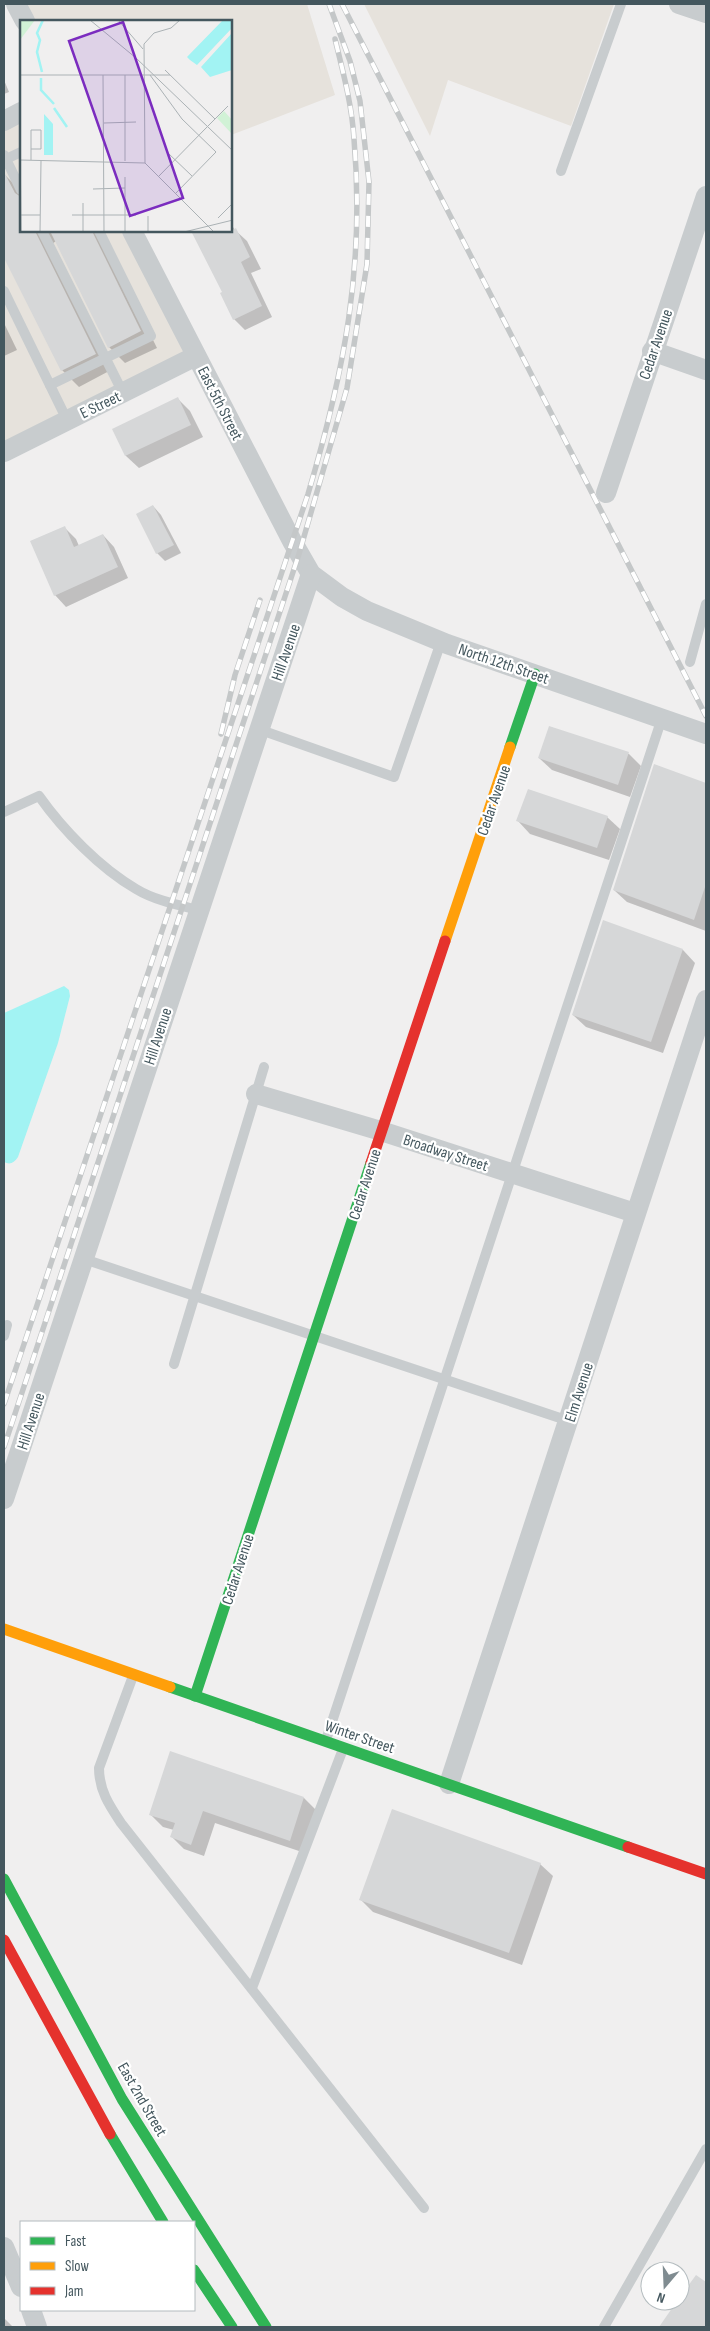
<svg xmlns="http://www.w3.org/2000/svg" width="710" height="2331" font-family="'Sofia Sans Condensed',sans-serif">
  <rect width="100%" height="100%" fill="#f0efef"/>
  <!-- commercial -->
  <g fill="#e6e2dc">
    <path d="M16 4H307L335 95 231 135V21H25Z"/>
    <path d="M364 4H614L571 126 448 80 430 136Z"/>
    <path d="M21 112V231H132L196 356 4 452V121Z"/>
  </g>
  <!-- water -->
  <path fill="#a2f3f3" d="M64 986 69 990 70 996 58 1043 18 1157C14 1163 10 1165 4 1162V1013Z"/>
  <!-- shadow -->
  <g fill="#0003">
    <path d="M4 80 9 92 4 94Z"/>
    <path d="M4 174 21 191V231H99L157 348 125 363 109 347 56 241 52 244 111 370 79 387 62 370 4 255Z"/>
    <path d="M231 224 235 230 247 241 261 269 251 273 272 317 245 330 234 319 224 293Z"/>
    <path d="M4 323 17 350 4 356Z"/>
    <path d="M178 399 190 411 203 437 139 468 126 456 114 430Z"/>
    <path d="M153 506 161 515 181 553 165 561 157 553Z"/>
    <path d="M65 528 76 539 79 546 103 535 114 547 128 578 66 607 55 595Z"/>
    <path d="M550 727 629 754 641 766 630 797 552 770 539 758Z"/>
    <path d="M655 765 706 785V931L627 902 614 890Z"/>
    <path d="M607 817 620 829 609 860 530 834 518 821Z"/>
    <path d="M604 922 683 950 695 963 663 1053 586 1027 573 1015Z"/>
    <path d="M304 1798 316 1810 302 1852 215 1823 204 1856 184 1849 172 1837 174 1830 163 1827 150 1814Z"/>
    <path d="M540 1864 553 1876 522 1965 373 1912 361 1900Z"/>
    <path d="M696 2277 706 2284V2327H660Z"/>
    <path d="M4 2318 12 2326V2327H4Z"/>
  </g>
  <!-- building -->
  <g fill="#d6d7d8">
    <path d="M4 172 15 193 21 197V231H35L96 354 61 371 4 258Z"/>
    <path d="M236 228 250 257 241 262 262 306 233 320 220 293 222 292 191 231H231Z"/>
    <path d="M50 231H92L141 331 108 348Z"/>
    <path d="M178 397 191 425 125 456 112 429Z"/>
    <path d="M153 505 174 545 156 554 136 514Z"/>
    <path d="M65 526 74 547 103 534 118 567 54 596 30 541Z"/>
    <path d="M549 726 629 752 618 785 538 758Z"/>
    <path d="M654 764 706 783V884L694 920 613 890Z"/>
    <path d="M528 789 608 816 597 848 516 821Z"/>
    <path d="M603 920 683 949 651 1042 572 1015Z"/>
    <path d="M170 1751 304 1797 290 1841 203 1811 191 1845 170 1837 175 1823 149 1815Z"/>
    <path d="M392 1809 541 1863 509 1953 359 1900Z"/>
    <path d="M696 2275 706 2282V2327H659L677 2301H680V2297Z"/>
  </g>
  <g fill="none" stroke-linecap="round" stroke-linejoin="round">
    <!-- lane -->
    <g stroke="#c8ccce" stroke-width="10">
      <path d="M4 155 21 190"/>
      <path d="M4 160 21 152"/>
      <path d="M561 171 621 4"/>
      <path d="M42 231 123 393"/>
      <path d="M4 291 67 420"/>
      <path d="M50 385 151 336 99 231"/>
      <path d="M690 662 706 604"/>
      <path d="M258 729 394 777 441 642"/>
      <path d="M4 812 39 796C63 830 100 868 136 889 154 900 178 905 198 910"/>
      <path d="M84 1259 569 1421"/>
      <path d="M4 1336 7 1325"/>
      <path d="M174 1364 264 1067"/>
      <path d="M133 1676 99 1768C99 1790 109 1805 121 1823L424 2208"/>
      <path d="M326 1740 662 718"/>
      <path d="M252 1988 343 1749"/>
      <path d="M604 2327 706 2149"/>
    </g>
    <!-- street -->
    <g stroke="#c8ccce" stroke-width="20">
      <path d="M16 4 25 21"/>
      <path d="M679 4 706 13"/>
      <path d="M4 121 21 112"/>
      <path d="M132 231 292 541 311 574 342 597 367 611 447 644 706 734"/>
      <path d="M652 351 706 370"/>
      <path d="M4 452 196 356"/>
      <path d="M606 493 706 196"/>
      <path d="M256 1094 381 1131 635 1213"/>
      <path d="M4 1499 311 574"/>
      <path d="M449 1784 706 1000"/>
      <path d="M4 2247 21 2287"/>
      <path d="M31 2310 37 2327"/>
    </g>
    <!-- fast -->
    <g stroke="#30b455" stroke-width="11">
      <path d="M510 747 535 674"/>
      <path d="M170 1687 628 1847"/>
      <path d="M195 1696 371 1163"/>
      <path d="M4 1879 122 2099 266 2327"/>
      <path d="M110 2134 163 2222"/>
      <path d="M194 2270 232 2327"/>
    </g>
    <!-- slow -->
    <g stroke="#ff9f0a" stroke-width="11">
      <path d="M445 941 510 747"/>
      <path d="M4 1629 170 1687"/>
    </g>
    <!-- jam -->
    <g stroke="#e5322d" stroke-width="11">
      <path d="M371 1163 445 941"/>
      <path d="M628 1847 706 1874"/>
      <path d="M4 1940 110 2134"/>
    </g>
    <defs>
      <g id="rail">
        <path d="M342 4 706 716"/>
        <path d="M221 734 235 675 260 600"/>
        <path d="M4 1404 308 494C344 373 365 266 354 139 352 105 343 72 335 39"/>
        <path d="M4 1447 299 554 347 388 367 264 369 182 360 101 350 61 329 4"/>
      </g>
    </defs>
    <!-- rail casing -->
    <use href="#rail" stroke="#c4c7c8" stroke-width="5.5"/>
    <!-- rail -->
    <use href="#rail" stroke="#fff" stroke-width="4" stroke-dasharray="11" stroke-linecap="butt"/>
  </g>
  <g text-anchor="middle" stroke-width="4.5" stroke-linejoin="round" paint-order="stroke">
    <!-- street labels -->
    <g font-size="16" fill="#44575e" stroke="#fff">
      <text transform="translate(655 344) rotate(-71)" y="6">Cedar Avenue</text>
      <text transform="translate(221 403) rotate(63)" y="6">East 5th Street</text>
      <text transform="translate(100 404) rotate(-26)" y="6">E Street</text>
      <text transform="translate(285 652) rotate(-71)" y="6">Hill Avenue</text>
      <text transform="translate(504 663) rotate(19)" y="6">North 12th Street</text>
      <text transform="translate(493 800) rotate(-71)" y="6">Cedar Avenue</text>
      <text transform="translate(157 1036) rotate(-72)" y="6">Hill Avenue</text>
      <text transform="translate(446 1152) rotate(18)" y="6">Broadway Street</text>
      <text transform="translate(364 1184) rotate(-72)" y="6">Cedar Avenue</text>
      <text transform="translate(578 1392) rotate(-72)" y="6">Elm Avenue</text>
      <text transform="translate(30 1421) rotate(-72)" y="6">Hill Avenue</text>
      <text transform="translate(237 1569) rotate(-72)" y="6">Cedar Avenue</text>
      <text transform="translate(360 1736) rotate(19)" y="6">Winter Street</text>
      <text transform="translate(143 2099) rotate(60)" y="6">East 2nd Street</text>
    </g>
  </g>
  <!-- overview -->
  <g transform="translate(20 20)">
    <rect width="212" height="212" fill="#f0efef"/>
    <path d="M0 0H15L0 20ZM204 91 212 100V114L197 98Z" fill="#d1f2d6"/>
    <path d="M203 0H212V8L177 45 170 40 167 37ZM212 13V50L190 57 181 47ZM24 94 33 104V135H24Z" fill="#a2f3f3"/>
    <path fill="none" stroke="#a2f3f3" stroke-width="2.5" d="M22 52 17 32 20 20 17 13 23 0M21 58V70L34 84M34 88 47 107"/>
    <path fill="none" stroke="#abb2b5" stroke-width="1" d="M70 0 116 38 213 131M98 0 123 29M145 50 195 99M0 55H150M83 55 84 212M105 55V141M130 55 162 99 196 132 156 173M84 103 116 102M188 106 208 86M0 113 1 212M11 129H21V110H11V140M149 134 172 156M0 140 125 143M125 143 124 24 134 13 151 8 160 0M125 143 194 212M139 156 187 107M73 169 105 168M1 195H20M52 195H116M128 196V212M198 198 213 183M20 212 21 141M63 212V183M105 212V157M164 212 213 200"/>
    <path fill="#7b2cbf" fill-opacity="0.15" stroke="#7b2cbf" stroke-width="2.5" d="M103 2 163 178 110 196 49 21Z"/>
    <rect width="212" height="212" fill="none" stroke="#44575e" stroke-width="2.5"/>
  </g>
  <!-- border -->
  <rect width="710" height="2331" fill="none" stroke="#44575e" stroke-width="10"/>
  <!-- legend -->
  <rect x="20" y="2221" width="175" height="90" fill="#ffffff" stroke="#b4bcbf"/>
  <rect x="30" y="2237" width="25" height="8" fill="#30b455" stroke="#b4bcbf"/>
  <text x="65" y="2246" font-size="15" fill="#44575e">Fast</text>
  <rect x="30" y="2262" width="25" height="8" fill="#ff9f0a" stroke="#b4bcbf"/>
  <text x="65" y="2271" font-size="15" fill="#44575e">Slow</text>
  <rect x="30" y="2287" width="25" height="8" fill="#e5322d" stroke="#b4bcbf"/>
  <text x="65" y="2296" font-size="15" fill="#44575e">Jam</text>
  <!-- north arrow -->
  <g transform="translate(665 2286) rotate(199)"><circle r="24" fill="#ffffff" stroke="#b4bcbf"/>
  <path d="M0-4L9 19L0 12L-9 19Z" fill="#808c91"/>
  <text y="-8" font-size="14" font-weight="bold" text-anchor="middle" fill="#44575e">N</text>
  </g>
</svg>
